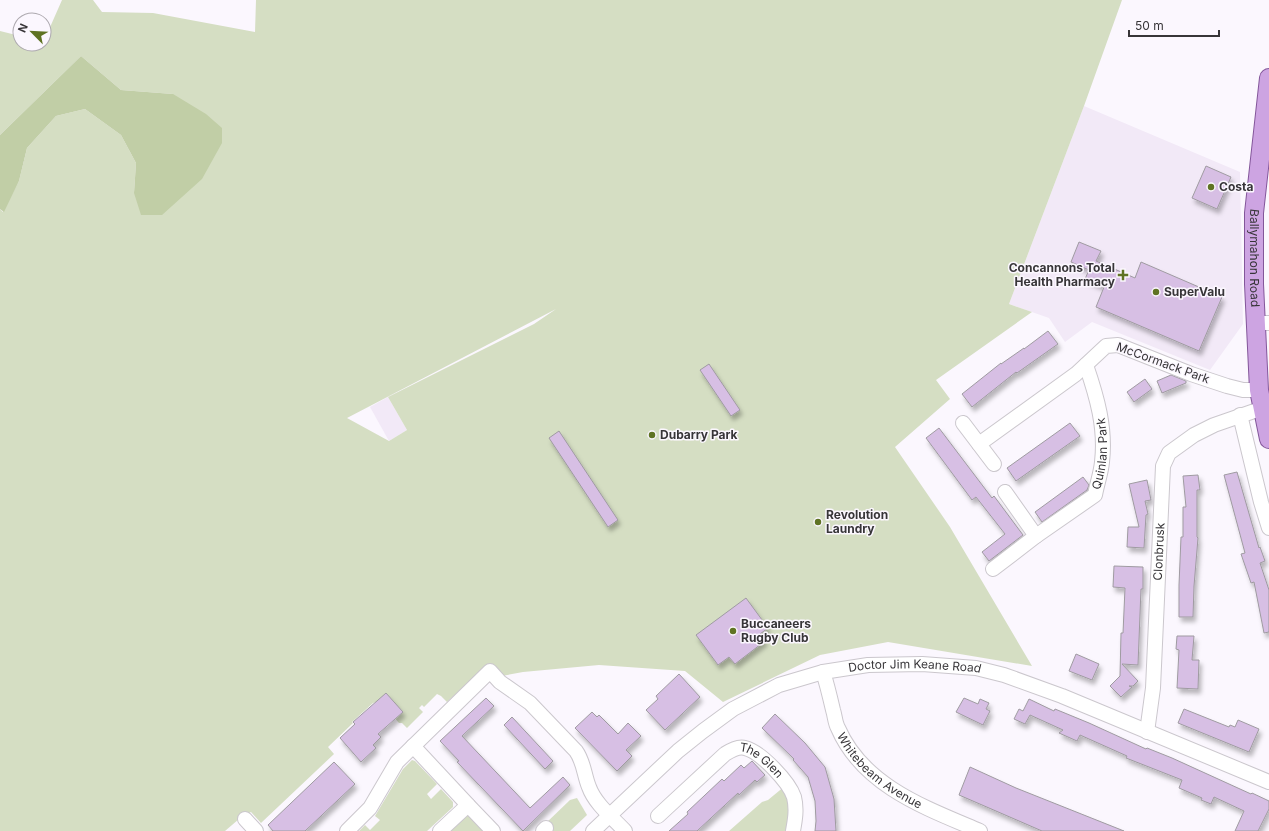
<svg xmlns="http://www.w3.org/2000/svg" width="1269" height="831" font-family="Inter,sans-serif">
  <defs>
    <filter id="shadow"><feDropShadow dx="2.5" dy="4.5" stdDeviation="2" flood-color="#0004"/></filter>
  </defs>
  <rect width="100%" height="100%" fill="#fbf7fe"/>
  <!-- built -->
  <g fill="#f2e9f7">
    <path d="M1084 106 1240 172 1243 324 1210 370 1092 322 1065 342 1049 318 1009 304Z"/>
    <path d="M388 397 407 430 389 441 370 407Z"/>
  </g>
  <!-- green -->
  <g fill="#d5dec3" fill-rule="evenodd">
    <path d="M62 0H93L102 12 153 13 255 32 256 0H1122L1084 106 1009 304 1032 312 936 380 950 399 895 447 950 527 1032 666 888 642 820 655 723 702 685 671 599 665 523 672 469 682 447 702 441 696 437 694 424 707 422 705 419 708 423 712 407 728 402 723H399L380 701 373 703 352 722 353 723 328 747 334 754 261 823 251 812 239 819 225 831H0V209L3 212 19 181 27 148 56 116 85 109 121 135 136 163 134 193 173 94 121 90 81 56 0 135V31L20 36V44H44V36L47 34ZM556 309 534 324 388 397 407 430 389 441 347 418Z"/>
    <path d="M412 760 415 761 437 784 427 794 431 799 441 789 453 802V807L427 831H359L365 825 370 830 380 820 375 816 403 769Z"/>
    <path d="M785 786 789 812 788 831H729L762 802 768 800Z"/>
    <path d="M577 798 587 815 570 831H550L544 825 570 800Z"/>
    <path d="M468 815 486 831H448Z"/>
  </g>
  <!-- forest -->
  <path fill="#c1cea6" d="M81 56 121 90 173 94 206 114 222 128V143L202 179 162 215H141L134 193 136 163 121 135 85 109 56 116 27 148 19 181 4 212 0 209V135Z"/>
  <!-- building -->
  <g fill="#d7bfe4" stroke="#9f9ba1" filter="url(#shadow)">
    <path d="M1206 166 1231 177 1217 209 1192 198Z"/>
    <path d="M1079 242 1101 251 1096 261 1135 278 1141 262 1222 297 1199 351 1096 307 1104 287 1085 279 1089 270 1071 262Z"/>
    <path d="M1048 331 1058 344 1017 373 1016 372 972 407 962 394 1001 363V364L1024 348V349Z"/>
    <path d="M709 364 740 410 731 416 700 370Z"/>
    <path d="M1171 375 1186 381V383L1162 393 1157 381Z"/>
    <path d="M1145 379 1152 389 1134 402 1127 392Z"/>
    <path d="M1070 423 1080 436 1016 481 1007 468Z"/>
    <path d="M939 428 992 498 994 496 1023 535 989 561 982 552 1005 534 976 497 972 500 926 438Z"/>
    <path d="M559 431 618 520 608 527 549 438Z"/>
    <path d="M1237 472 1259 548 1260 547 1265 561 1260 563 1269 590V632L1264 633 1254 582 1251 583 1241 554 1245 553 1224 475Z"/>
    <path d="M1198 475 1200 490H1197V537L1198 538 1194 586 1193 617H1179V585L1181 537H1183V507H1186L1183 476Z"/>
    <path d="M1083 477 1089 485 1087 490 1042 522 1035 512Z"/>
    <path d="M1147 480 1151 500 1145 501 1148 514 1146 515 1144 548 1127 547 1128 527H1139L1129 484Z"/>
    <path d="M1114 566 1143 567V589H1141L1138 665 1122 664 1138 681 1133 686H1129L1132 687 1121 697 1110 686 1120 676 1121 633H1123L1125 588 1113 587Z"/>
    <path d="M746 598 768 628 760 634 765 641 735 664 729 657 718 665 696 635Z"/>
    <path d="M1177 636H1194L1192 660H1199L1198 689 1177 688 1179 650 1176 649Z"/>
    <path d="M1076 654 1099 664 1092 680 1069 671Z"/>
    <path d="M679 674 700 697 665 730 646 710 658 699 656 696Z"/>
    <path d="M386 693 403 712 378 734 381 737 373 745 376 748 361 762 340 738 355 724 353 722Z"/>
    <path d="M486 698 494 706 462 736 530 808 563 777 570 785 523 831 457 762 459 761 440 741Z"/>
    <path d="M964 698 978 704 980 699 989 703 986 709 990 711 983 725 956 712Z"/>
    <path d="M1029 699 1054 711 1055 709 1089 723 1146 749 1147 748 1172 758 1251 794 1252 793 1269 801V809L1258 831H1235L1244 811 1214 797 1211 804 1201 800 1202 798 1179 788 1182 780 1126 758 1127 756 1080 735 1077 741 1059 733 1063 730 1030 715 1025 724 1014 719 1019 709 1023 711Z"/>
    <path d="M1184 709 1229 727 1230 725 1235 727 1238 720 1259 729 1249 752 1178 723Z"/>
    <path d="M592 712 597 717 599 715 618 734 628 723 641 736 626 750 632 756 617 771 575 728Z"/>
    <path d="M775 714 805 743 825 767 834 799 836 831H815L816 821 815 801 808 777 793 760 794 759 762 728Z"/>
    <path d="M512 717 553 761 545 769 504 725Z"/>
    <path d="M752 761 765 775 757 782 755 780 739 795 738 793 697 831H669L688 814 687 812 722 779 724 781 741 765 744 768Z"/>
    <path d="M334 762 355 784 305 831H273L268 825Z"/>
    <path d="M970 767 1016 788 1124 831H1042L1019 821 959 795Z"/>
  </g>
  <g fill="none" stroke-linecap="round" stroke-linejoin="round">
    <defs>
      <g id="minor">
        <path d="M1256 323H1269"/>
        <path d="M1240 415 1261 502 1269 528"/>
        <path d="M963 423 994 464"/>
        <path d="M979 444 1076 374 1106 346 1118 345 1191 374 1227 386 1243 390H1259"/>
        <path d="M1005 492 1036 536"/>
        <path id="s1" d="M993 569 1036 536 1095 495C1097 484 1101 473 1102 462 1106 428 1097 397 1086 365"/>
        <path id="s2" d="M823 672C827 684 830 697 833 710 835 716 835 723 838 728 863 786 926 808 980 831"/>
        <path id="s3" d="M1147 732 1153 688 1163 466 1169 453 1194 435 1214 425 1263 408"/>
        <path d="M413 746 468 805 440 831"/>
        <path d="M468 805 493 831"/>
        <path id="s4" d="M658 816 725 754C730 751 738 746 745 748 761 752 789 782 794 797 797 809 795 820 793 831"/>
        <path d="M245 819 256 831"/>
        <path d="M347 831 370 808 397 762 490 671 500 682 530 703 576 751C584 762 584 775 589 787 595 804 613 818 625 831"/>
        <path d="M543 831 546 828"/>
        <path id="s5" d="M593 831 678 751 703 731 733 709 779 685 823 672 868 665 922 664 976 668 1004 675 1062 696 1269 782"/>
      </g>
      <g id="major">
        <path id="s6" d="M1269 78 1254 213V284L1259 390 1269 439"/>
      </g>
    </defs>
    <!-- minor casing -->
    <use href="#minor" stroke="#cbc7cd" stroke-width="16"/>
    <!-- major casing -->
    <use href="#major" stroke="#83569a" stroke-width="20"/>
    <!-- minor -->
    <use href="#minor" stroke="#fff" stroke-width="14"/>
    <!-- major -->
    <use href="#major" stroke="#cda4e2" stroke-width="18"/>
  </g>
  <!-- markers -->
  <g fill="#5f7323" stroke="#fbf7fe" stroke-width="1.5">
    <circle cx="1211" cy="187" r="4"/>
    <path d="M1121 269h4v4h4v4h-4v4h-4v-4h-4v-4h4z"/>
    <circle cx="1156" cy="292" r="4"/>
    <circle cx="652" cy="435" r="4"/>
    <circle cx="818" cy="522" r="4"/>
    <circle cx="733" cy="631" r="4"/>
  </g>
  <g text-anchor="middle" stroke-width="3" stroke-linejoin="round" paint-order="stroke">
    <!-- poi labels -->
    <g font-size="12" font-weight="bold" fill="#373538" stroke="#fbf7fe" text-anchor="start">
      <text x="1219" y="191">Costa</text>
      <text x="1115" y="272" text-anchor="end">Concannons Total<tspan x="1115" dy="14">Health Pharmacy</tspan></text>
      <text x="1164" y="296">SuperValu</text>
      <text x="660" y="439">Dubarry Park</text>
      <text x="826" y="519">Revolution<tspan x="826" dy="14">Laundry</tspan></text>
      <text x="741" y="628">Buccaneers<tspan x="741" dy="14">Rugby Club</tspan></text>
    </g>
    <!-- street labels -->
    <g font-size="12" fill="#373538" stroke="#fbf7fe">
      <text dy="4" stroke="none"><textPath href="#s6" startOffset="181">Ballymahon Road</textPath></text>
      <text transform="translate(1163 363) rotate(20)" y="4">McCormack Park</text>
      <text dy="4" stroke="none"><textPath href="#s1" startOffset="168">Quinlan Park</textPath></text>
      <text dy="4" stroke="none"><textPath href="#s3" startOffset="181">Clonbrusk</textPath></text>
      <text dy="4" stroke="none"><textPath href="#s5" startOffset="376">Doctor Jim Keane Road</textPath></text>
      <text dy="4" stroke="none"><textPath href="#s4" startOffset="133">The Glen</textPath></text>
      <text dy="4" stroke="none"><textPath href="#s2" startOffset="119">Whitebeam Avenue</textPath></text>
    </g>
  </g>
  <!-- north arrow -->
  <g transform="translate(32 32) rotate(294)"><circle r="19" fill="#fbf7fe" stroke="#ada9af"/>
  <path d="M0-3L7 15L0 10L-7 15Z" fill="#5f7323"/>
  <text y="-6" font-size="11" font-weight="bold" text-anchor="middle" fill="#373538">N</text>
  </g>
  <!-- scale -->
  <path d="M1129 30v6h90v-6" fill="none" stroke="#373538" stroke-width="2"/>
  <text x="1135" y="30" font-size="12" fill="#373538" stroke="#fbf7fe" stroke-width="3" paint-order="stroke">50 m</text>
</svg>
